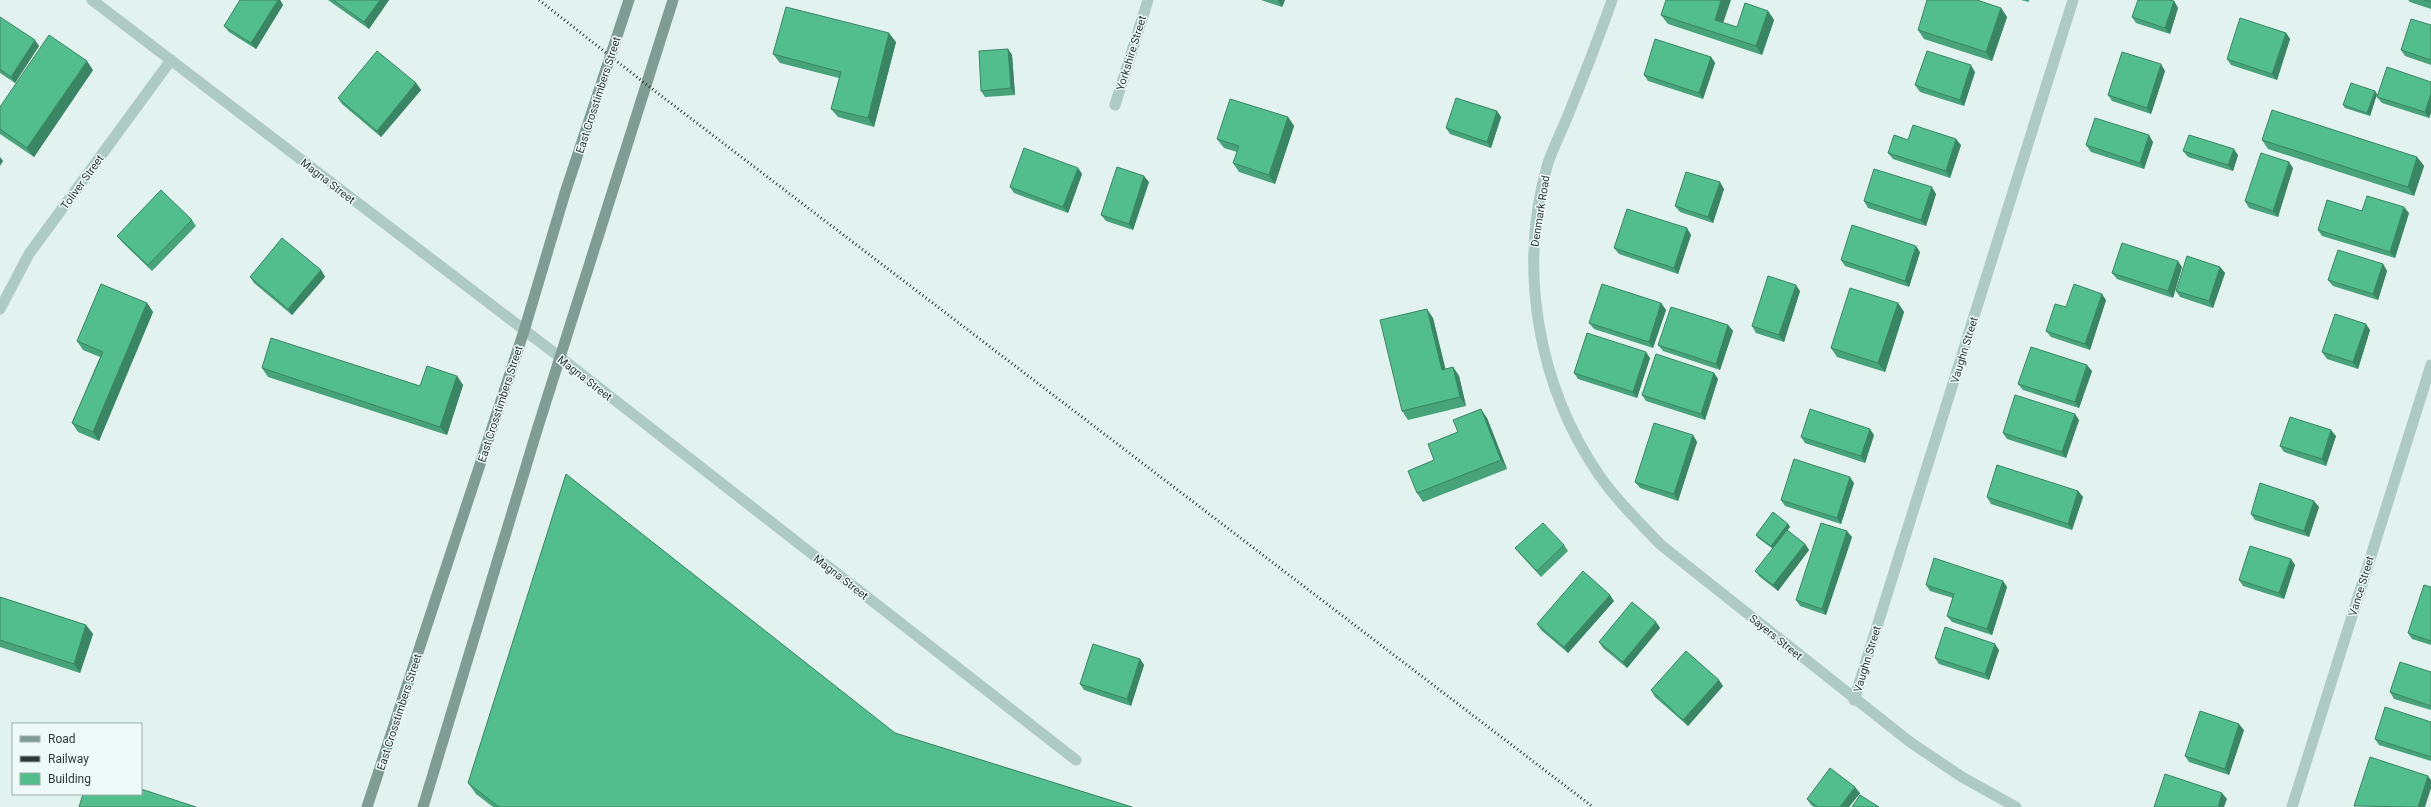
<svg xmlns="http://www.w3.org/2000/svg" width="2431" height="807" font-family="Roboto,sans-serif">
  <rect width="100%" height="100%" fill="#e1f2ef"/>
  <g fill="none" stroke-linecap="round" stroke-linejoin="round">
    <!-- minor -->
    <g stroke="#adcac3" stroke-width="11">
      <path d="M92 0 561 358 1076 760"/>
      <path d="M1612 0C1599 38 1584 75 1569 113 1562 130 1554 146 1548 163 1517 268 1538 386 1599 475 1617 501 1640 523 1661 545L1910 742 1962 777 2016 807"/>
      <path d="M1115 105 1148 0"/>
      <path d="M0 309 29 254 171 60"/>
      <path d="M1854 700 2073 0"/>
      <path d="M2292 807 2431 365"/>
    </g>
    <!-- secondary -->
    <g stroke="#7f9d93" stroke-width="11">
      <path d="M367 807 524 331 565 193 629 0"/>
      <path d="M423 807 537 430 673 0"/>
    </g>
    <!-- rail -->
    <path stroke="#2b3934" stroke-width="3" stroke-dasharray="1 3" stroke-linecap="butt" d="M539 0 647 85 1593 807"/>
  </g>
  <!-- wall -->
  <g fill="#47a379">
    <path d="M240 0H280L283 5 256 49 229 32 224 26Z"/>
    <path d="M328 0H389L369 29Z"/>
    <path d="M1261 0H1285L1282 7Z"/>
    <path d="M2021 0H2029V2Z"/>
    <path d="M2408 0H2431V9L2410 2Z"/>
    <path d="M2174 1 2178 8 2170 34 2136 23 2132 17Z"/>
    <path d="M2001 8 2007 17 1992 61 1924 39 1918 30Z"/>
    <path d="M1768 11 1774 20 1762 55 1668 24 1661 15 1737 27Z"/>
    <path d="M0 17 39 46 15 83 0 73Z"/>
    <path d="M2431 25V65L2405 56 2401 50Z"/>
    <path d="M2286 33 2290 39 2277 80 2231 65 2227 59Z"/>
    <path d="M896 42 874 127 838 117 831 109 839 78 780 63 773 54Z"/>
    <path d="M1008 49 1012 55 1015 95 985 97 981 91Z"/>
    <path d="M1711 57 1715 63 1703 99 1648 81 1644 75Z"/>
    <path d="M93 70 34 157 0 134V107Z"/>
    <path d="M2165 71 2151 114 2112 101 2108 95Z"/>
    <path d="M1975 72 1964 106 1920 92 1915 85Z"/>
    <path d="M2431 82V113L2429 118 2382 103 2377 97Z"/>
    <path d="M416 83 421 90 381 137 342 104 338 98Z"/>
    <path d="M2375 91 2377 94 2370 116 2345 108 2343 105Z"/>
    <path d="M1497 111 1501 117 1491 148 1450 134 1446 128Z"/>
    <path d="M1288 117 1294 126 1275 184 1239 172 1233 163 1237 152 1224 148 1217 139Z"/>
    <path d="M2262 140 2417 157 2424 166 2414 196 2268 149Z"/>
    <path d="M2153 142 2144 169 2091 152 2086 145Z"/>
    <path d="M1961 145 1950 178 1893 159 1888 153Z"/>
    <path d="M2183 151 2238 155 2233 171 2188 157Z"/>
    <path d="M1078 168 1082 174 1068 213 1014 193 1010 187Z"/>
    <path d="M2293 168 2278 217 2249 208 2245 201Z"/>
    <path d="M1149 182 1133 230 1106 221 1101 215Z"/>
    <path d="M1724 189 1713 223 1680 212 1675 206Z"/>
    <path d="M1936 194 1926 226 1868 208 1864 201Z"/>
    <path d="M2362 211 2409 213 2395 258 2322 236 2318 230Z"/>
    <path d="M192 220 196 226 152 271 122 242 117 236Z"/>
    <path d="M1691 235 1678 274 1619 254 1614 248Z"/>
    <path d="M1920 252 1909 287 1845 266 1841 260Z"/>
    <path d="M2383 264 2387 271 2378 300 2333 286 2328 280Z"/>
    <path d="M2182 267 2173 298 2117 279 2112 273Z"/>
    <path d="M2220 267 2225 273 2213 308 2180 297 2176 291Z"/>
    <path d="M321 270 325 277 292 315 254 283 250 277Z"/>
    <path d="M1800 291 1784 342 1756 333 1752 326Z"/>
    <path d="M2106 300 2090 350 2051 337 2046 331 2066 307Z"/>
    <path d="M147 303 153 312 99 441 78 432 72 423 100 357 83 350 77 341Z"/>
    <path d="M1661 303 1666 310 1653 348 1594 329 1589 323Z"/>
    <path d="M1898 303 1904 312 1885 372 1837 357 1831 348Z"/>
    <path d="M1433 318 1445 369 1453 367 1459 376 1466 406 1408 420 1402 411Z"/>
    <path d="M1728 325 1733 331 1720 370 1663 351 1658 345Z"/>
    <path d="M2370 330 2358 369 2327 359 2322 352Z"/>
    <path d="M1650 358 1637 398 1578 379 1574 373Z"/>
    <path d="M262 368 420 386 457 376 463 385 447 435 268 377Z"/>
    <path d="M2092 371 2079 408 2023 390 2018 384Z"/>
    <path d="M1714 373 1718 379 1705 420 1646 401 1642 395Z"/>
    <path d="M1487 418 1507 469 1423 502 1417 493 1458 432Z"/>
    <path d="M2079 420 2066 458 2007 439 2003 433Z"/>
    <path d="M1693 435 1697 442 1678 501 1640 488 1635 482Z"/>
    <path d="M1874 435 1865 463 1805 443 1801 437Z"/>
    <path d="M2336 436 2326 466 2284 452 2280 446Z"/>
    <path d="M1854 483 1841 524 1785 506 1781 500Z"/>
    <path d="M2078 491 2083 497 2072 530 1991 504 1987 497Z"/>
    <path d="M2319 507 2309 537 2255 520 2251 514Z"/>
    <path d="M1788 524 1790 527 1787 530 1805 544 1809 550 1778 591 1760 577 1755 571 1773 549 1758 538 1756 535Z"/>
    <path d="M1852 537 1826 615 1800 606 1796 600Z"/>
    <path d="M1564 545 1568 551 1541 577 1520 554 1515 548Z"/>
    <path d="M2291 559 2295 565 2284 599 2243 586 2239 580Z"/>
    <path d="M2003 581 2007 587 1992 635 1952 622 1947 616 1953 598 1930 591 1926 585Z"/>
    <path d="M2431 587V645L2412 639 2408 633Z"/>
    <path d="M0 597 86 625 93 634 80 673 0 647Z"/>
    <path d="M1614 601 1568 653 1541 630 1537 624Z"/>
    <path d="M1656 622 1660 628 1627 668 1603 648 1599 642Z"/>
    <path d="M1999 650 1989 680 1939 664 1935 658Z"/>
    <path d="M1140 659 1144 665 1131 706 1084 690 1080 684Z"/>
    <path d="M2431 672V710L2394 699 2390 692Z"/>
    <path d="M1723 686 1688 726 1655 697 1651 690Z"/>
    <path d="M2431 722V761L2379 745 2375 739Z"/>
    <path d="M2244 730 2229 775 2189 762 2185 756Z"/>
    <path d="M895 733 1132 807H493L476 794 468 783Z"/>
    <path d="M1860 793 1849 807H1814L1811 805 1807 799Z"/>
  </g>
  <!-- shaded-wall -->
  <g fill="#3a8563">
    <path d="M278 0H280L283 5 256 49 251 43Z"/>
    <path d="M380 0H389L369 29 364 22Z"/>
    <path d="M1278 0H1285L1282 7 1278 1Z"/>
    <path d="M1721 0H1731L1721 29 1715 20Z"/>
    <path d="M2174 1 2178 8 2170 34 2165 28Z"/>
    <path d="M2001 8 2007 17 1992 61 1986 52Z"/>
    <path d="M1768 11 1774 20 1762 55 1756 46Z"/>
    <path d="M889 33 896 42 874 127 868 118Z"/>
    <path d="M2286 33 2290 39 2277 80 2272 74Z"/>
    <path d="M35 40 39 46 15 83 11 77Z"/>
    <path d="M1008 49 1012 55 1015 95 1011 88Z"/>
    <path d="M1711 57 1715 63 1703 99 1699 93Z"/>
    <path d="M87 61 93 70 34 157 27 148Z"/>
    <path d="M2161 64 2165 71 2151 114 2147 108Z"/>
    <path d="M1971 65 1975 72 1964 106 1960 100Z"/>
    <path d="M416 83 421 90 381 137 377 131Z"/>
    <path d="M2375 91 2377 94 2370 116 2367 113Z"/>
    <path d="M2431 94V113L2429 118 2425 112Z"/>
    <path d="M1497 111 1501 117 1491 148 1487 142Z"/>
    <path d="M1288 117 1294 126 1275 184 1269 175Z"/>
    <path d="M2149 135 2153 142 2144 169 2140 163Z"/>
    <path d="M1956 139 1961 145 1950 178 1946 171Z"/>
    <path d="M2234 149 2238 155 2233 171 2228 165Z"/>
    <path d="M0 157 3 161 0 166Z"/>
    <path d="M2417 157 2424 166 2414 196 2408 187Z"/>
    <path d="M2289 162 2293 168 2278 217 2273 211Z"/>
    <path d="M1078 168 1082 174 1068 213 1063 207Z"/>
    <path d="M1144 176 1149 182 1133 230 1129 224Z"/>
    <path d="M1720 182 1724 189 1713 223 1708 217Z"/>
    <path d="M1932 187 1936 194 1926 226 1921 220Z"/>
    <path d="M2404 207 2409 213 2395 258 2390 252Z"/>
    <path d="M1687 228 1691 235 1678 274 1674 268Z"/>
    <path d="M1916 246 1920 252 1909 287 1905 281Z"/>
    <path d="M2178 261 2182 267 2173 298 2168 291Z"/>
    <path d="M2383 264 2387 271 2378 300 2373 294Z"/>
    <path d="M2220 267 2225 273 2213 308 2209 301Z"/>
    <path d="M321 270 325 277 292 315 288 309Z"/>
    <path d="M1796 285 1800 291 1784 342 1779 335Z"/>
    <path d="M2102 294 2106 300 2090 350 2085 344Z"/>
    <path d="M147 303 153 312 99 441 93 432Z"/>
    <path d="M1661 303 1666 310 1653 348 1649 342Z"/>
    <path d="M1898 303 1904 312 1885 372 1878 363Z"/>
    <path d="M1427 309 1433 318 1448 379 1442 370Z"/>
    <path d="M2366 324 2370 330 2358 369 2353 362Z"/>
    <path d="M1728 325 1733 331 1720 370 1716 364Z"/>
    <path d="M1646 352 1650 358 1637 398 1633 392Z"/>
    <path d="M2087 365 2092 371 2079 408 2075 402Z"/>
    <path d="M1453 367 1459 376 1466 406 1460 397Z"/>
    <path d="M1714 373 1718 379 1705 420 1701 414Z"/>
    <path d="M457 376 463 385 447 435 440 427Z"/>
    <path d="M1481 409 1487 418 1507 469 1501 460Z"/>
    <path d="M2075 414 2079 420 2066 458 2062 452Z"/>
    <path d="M1870 429 1874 435 1865 463 1861 456Z"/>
    <path d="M2331 430 2336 436 2326 466 2322 459Z"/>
    <path d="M1693 435 1697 442 1678 501 1674 494Z"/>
    <path d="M1850 477 1854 483 1841 524 1837 518Z"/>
    <path d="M2078 491 2083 497 2072 530 2068 524Z"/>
    <path d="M2314 501 2319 507 2309 537 2304 531Z"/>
    <path d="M1788 524 1790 527 1773 549 1771 546Z"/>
    <path d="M1847 531 1852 537 1826 615 1822 609Z"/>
    <path d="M1805 544 1809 550 1778 591 1773 585Z"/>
    <path d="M2291 559 2295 565 2284 599 2279 593Z"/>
    <path d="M2003 581 2007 587 1992 635 1987 629Z"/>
    <path d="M1610 595 1614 601 1568 653 1564 647Z"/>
    <path d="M1656 622 1660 628 1627 668 1623 662Z"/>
    <path d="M86 625 93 634 80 673 74 664Z"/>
    <path d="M1995 644 1999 650 1989 680 1985 674Z"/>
    <path d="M1140 659 1144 665 1131 706 1127 699Z"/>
    <path d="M1719 680 1723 686 1688 726 1683 720Z"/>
    <path d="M2239 724 2244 730 2229 775 2225 769Z"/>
    <path d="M2428 776 2431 780V788L2425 807H2418Z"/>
    <path d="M1855 787 1860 793 1849 807H1840Z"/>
    <path d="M2222 793 2227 799 2224 807H2218Z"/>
  </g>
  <!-- building -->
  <g fill="#53be8d" stroke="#3a8563">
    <path d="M240 0H278L251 43 224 26Z"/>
    <path d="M333 0H380L364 22Z"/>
    <path d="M1666 0H1721L1715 20 1737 27 1745 3 1768 11 1756 46 1661 15Z"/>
    <path d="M1927 0H1977L2001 8 1986 52 1918 30Z"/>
    <path d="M2138 0H2169L2174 1 2165 28 2132 17Z"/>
    <path d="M2424 0H2431V2Z"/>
    <path d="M786 7 889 33 868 118 831 109 841 72 773 54Z"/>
    <path d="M0 17 35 40 11 77 0 69Z"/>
    <path d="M2240 18 2286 33 2272 74 2227 59Z"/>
    <path d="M2411 19 2431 25V60L2401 50Z"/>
    <path d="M49 35 87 61 27 148 0 129V107Z"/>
    <path d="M1655 39 1711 57 1699 93 1644 75Z"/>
    <path d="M1008 49 1011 88 981 91 979 51Z"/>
    <path d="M377 51 416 83 377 131 338 98Z"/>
    <path d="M1927 51 1971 65 1960 100 1915 85Z"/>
    <path d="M2122 52 2161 64 2147 108 2108 95Z"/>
    <path d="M2387 67 2431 82V94L2425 112 2377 97Z"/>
    <path d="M2351 83 2375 91 2367 113 2343 105Z"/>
    <path d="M1456 98 1497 111 1487 142 1446 128Z"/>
    <path d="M1230 99 1288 117 1269 175 1233 163 1239 146 1217 139Z"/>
    <path d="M2272 110 2417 157 2408 187 2262 140Z"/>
    <path d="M2095 118 2149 135 2140 163 2086 145Z"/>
    <path d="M1913 125 1956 139 1946 171 1888 153 1894 135 1908 140Z"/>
    <path d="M2189 135 2234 149 2228 165 2183 151Z"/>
    <path d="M1024 148 1078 168 1063 207 1010 187Z"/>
    <path d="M2261 153 2289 162 2273 211 2245 201Z"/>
    <path d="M1117 167 1144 176 1129 224 1101 215Z"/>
    <path d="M1874 169 1932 187 1921 220 1864 201Z"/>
    <path d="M1686 172 1720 182 1708 217 1675 206Z"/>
    <path d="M161 190 192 220 148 265 117 236Z"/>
    <path d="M2367 196 2404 207 2390 252 2318 230 2327 200 2362 211Z"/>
    <path d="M1627 209 1687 228 1674 268 1614 248Z"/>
    <path d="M1852 225 1916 246 1905 281 1841 260Z"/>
    <path d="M282 238 321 270 288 309 250 277Z"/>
    <path d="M2122 243 2178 261 2168 291 2112 273Z"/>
    <path d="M2338 250 2383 264 2373 294 2328 280Z"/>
    <path d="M2187 256 2220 267 2209 301 2176 291Z"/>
    <path d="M1768 276 1796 285 1779 335 1752 326Z"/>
    <path d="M101 284 147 303 93 432 72 423 103 352 77 341Z"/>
    <path d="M1602 284 1661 303 1649 342 1589 323Z"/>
    <path d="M2074 284 2102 294 2085 344 2046 331 2055 304 2066 307Z"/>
    <path d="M1850 288 1898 303 1878 363 1831 348Z"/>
    <path d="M1671 307 1728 325 1716 364 1658 345Z"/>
    <path d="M1427 309 1442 370 1453 367 1460 397 1402 411 1380 320Z"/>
    <path d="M2335 314 2366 324 2353 362 2322 352Z"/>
    <path d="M1587 333 1646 352 1633 392 1574 373Z"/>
    <path d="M271 338 420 386 427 366 457 376 440 427 262 368Z"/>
    <path d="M2031 347 2087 365 2075 402 2018 384Z"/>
    <path d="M1656 354 1714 373 1701 414 1642 395Z"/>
    <path d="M2015 395 2075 414 2062 452 2003 433Z"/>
    <path d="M1481 409 1501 460 1417 493 1408 471 1434 460 1428 444 1458 432 1453 420Z"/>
    <path d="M1810 409 1870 429 1861 456 1801 437Z"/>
    <path d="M2290 417 2331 430 2322 459 2280 446Z"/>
    <path d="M1654 423 1693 435 1674 494 1635 482Z"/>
    <path d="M1794 459 1850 477 1837 518 1781 500Z"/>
    <path d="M1997 465 2078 491 2068 524 1987 497Z"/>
    <path d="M566 474 895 733 1132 807H499L468 783Z"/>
    <path d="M2260 483 2314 501 2304 531 2251 514Z"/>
    <path d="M1773 512 1788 524 1771 546 1756 535Z"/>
    <path d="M1543 523 1564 545 1537 571 1515 548Z"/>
    <path d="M1821 523 1847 531 1822 609 1796 600Z"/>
    <path d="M1787 530 1805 544 1773 585 1755 571Z"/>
    <path d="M2250 546 2291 559 2279 593 2239 580Z"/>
    <path d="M1934 558 2003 581 1987 629 1947 616 1954 594 1926 585Z"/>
    <path d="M1583 571 1610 595 1564 647 1537 624Z"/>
    <path d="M2424 585 2431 587V641L2408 633Z"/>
    <path d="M0 597 86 625 74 664 0 640Z"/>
    <path d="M1632 602 1656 622 1623 662 1599 642Z"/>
    <path d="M1945 627 1995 644 1985 674 1935 658Z"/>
    <path d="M1093 644 1140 659 1127 699 1080 684Z"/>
    <path d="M1686 651 1719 680 1683 720 1651 690Z"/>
    <path d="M2400 662 2431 672V706L2390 692Z"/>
    <path d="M2385 707 2431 722V757L2375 739Z"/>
    <path d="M2200 711 2239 724 2225 769 2185 756Z"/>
    <path d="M2370 757 2428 776 2418 807 2354 806Z"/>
    <path d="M1830 768 1855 787 1840 807H1818L1807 799Z"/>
    <path d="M2165 774 2222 793 2218 807H2154Z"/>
    <path d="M141 789 196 807H79L83 794H141Z"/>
    <path d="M1860 795 1879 807H1852Z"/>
  </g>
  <g text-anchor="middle" stroke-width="3" stroke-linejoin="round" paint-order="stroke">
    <!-- street labels -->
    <g font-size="11" fill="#2b3934" stroke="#eefaf8">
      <text transform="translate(1131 53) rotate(-73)" y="4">Yorkshire Street</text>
      <text transform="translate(598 95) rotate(-72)" y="4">East Crosstimbers Street</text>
      <text transform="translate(328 181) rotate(38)" y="4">Magna Street</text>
      <text transform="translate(82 182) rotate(-54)" y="4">Toliver Street</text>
      <text transform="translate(1540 211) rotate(-81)" y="4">Denmark Road</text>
      <text transform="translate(1964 350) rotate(-73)" y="4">Vaughn Street</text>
      <text transform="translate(585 378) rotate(38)" y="4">Magna Street</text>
      <text transform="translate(500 404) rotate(-72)" y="4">East Crosstimbers Street</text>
      <text transform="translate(841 577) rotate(38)" y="4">Magna Street</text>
      <text transform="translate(2361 586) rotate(-73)" y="4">Vance Street</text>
      <text transform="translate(1776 637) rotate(39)" y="4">Sayers Street</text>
      <text transform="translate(1867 659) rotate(-73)" y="4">Vaughn Street</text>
      <text transform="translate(399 712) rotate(-72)" y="4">East Crosstimbers Street</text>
    </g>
  </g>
  <!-- legend -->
  <rect x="12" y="723" width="130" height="72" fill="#eefaf8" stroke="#a0adaa"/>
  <rect x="20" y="736" width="20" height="6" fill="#7f9d93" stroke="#a0adaa"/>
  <text x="48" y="743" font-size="12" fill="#2b3934">Road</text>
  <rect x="20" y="756" width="20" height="6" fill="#2b3934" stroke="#a0adaa"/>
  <text x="48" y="763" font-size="12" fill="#2b3934">Railway</text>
  <rect x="20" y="773" width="20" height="12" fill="#53be8d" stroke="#a0adaa"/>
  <text x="48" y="783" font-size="12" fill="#2b3934">Building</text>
</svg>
